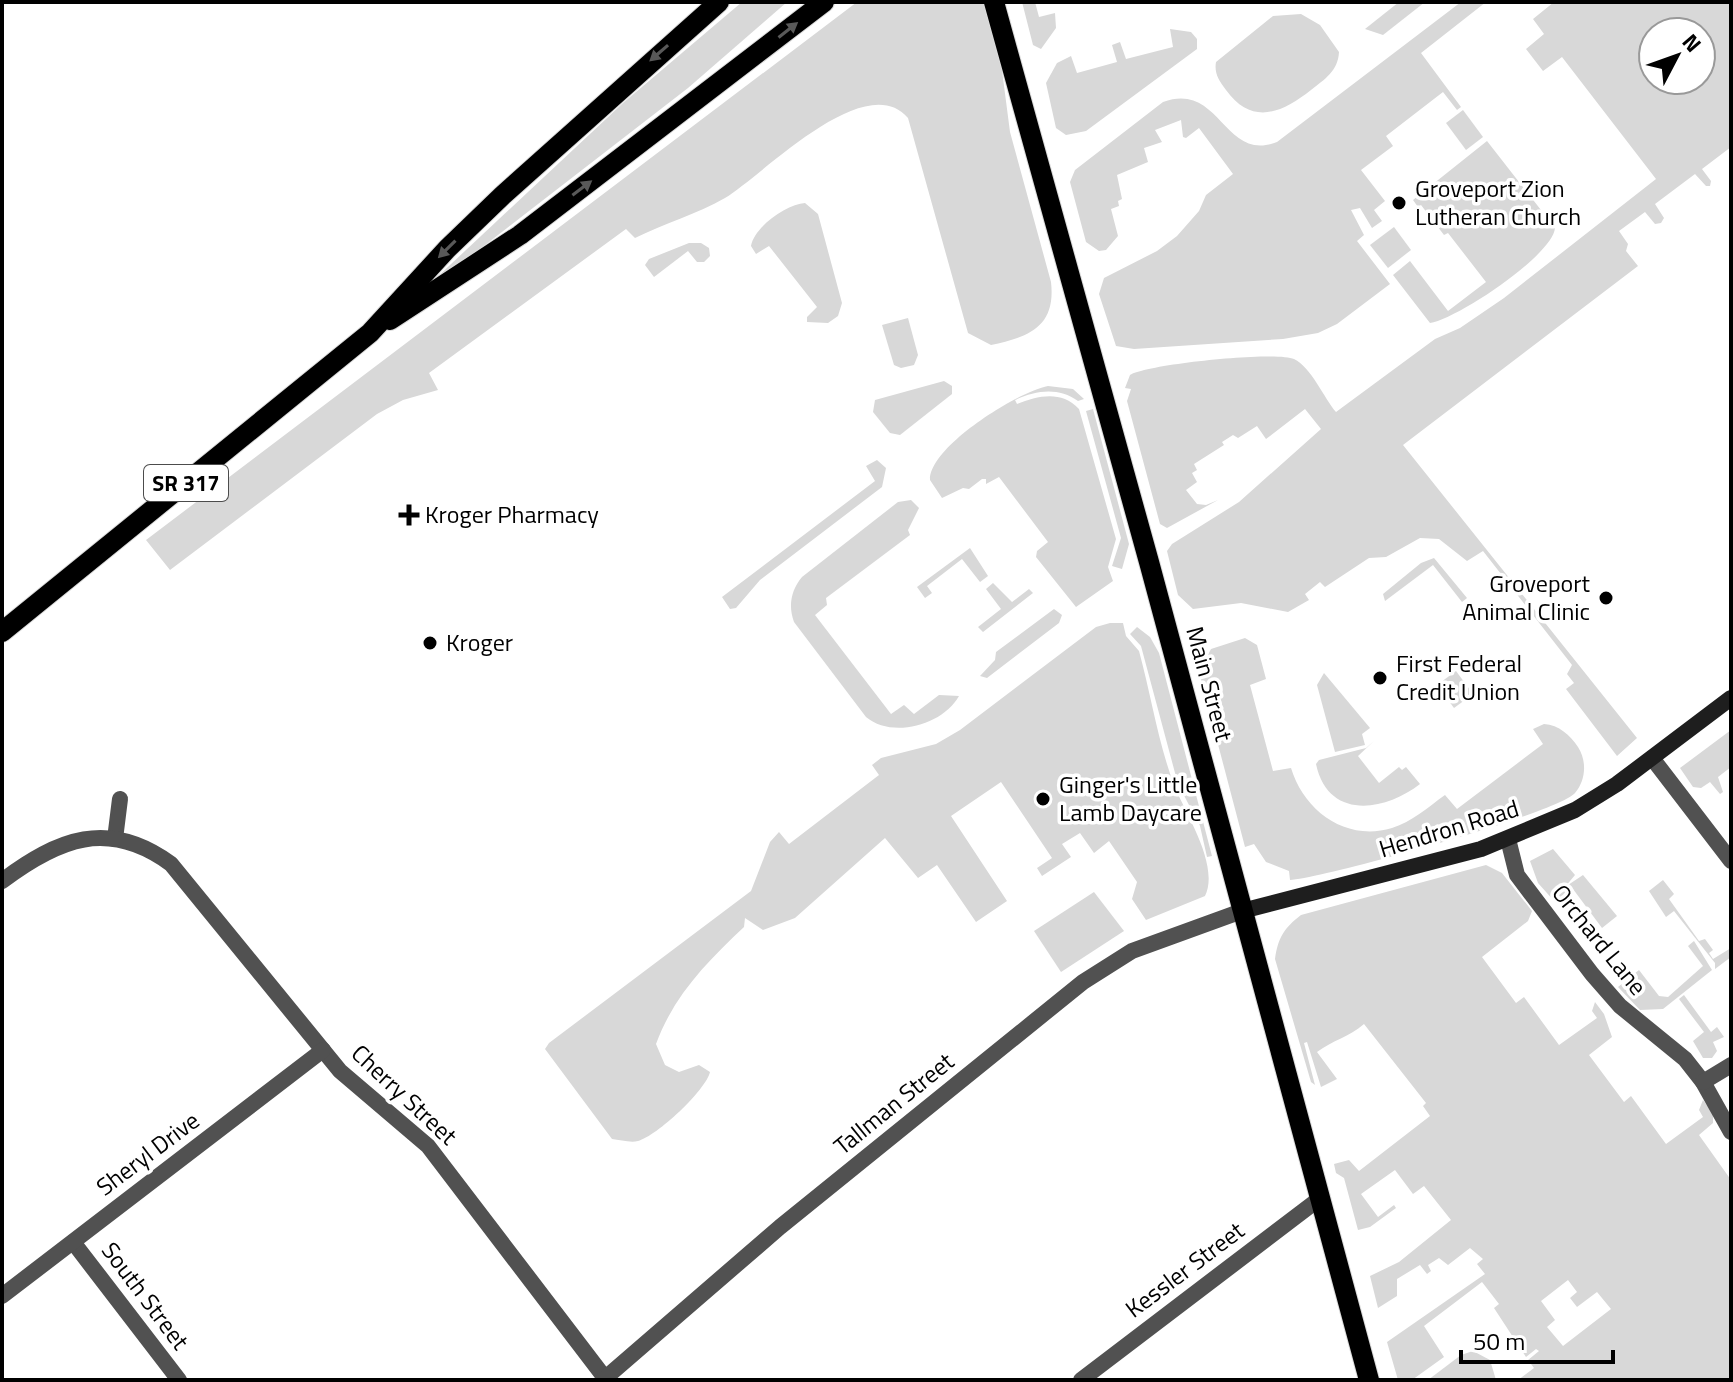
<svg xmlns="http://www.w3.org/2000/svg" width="1733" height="1382" font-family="'Titillium Web',sans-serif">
  <rect width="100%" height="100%" fill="#fff"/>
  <!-- green -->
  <g fill="#d8d8d8" fill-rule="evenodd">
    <path d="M742 2H787L688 88 467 259 434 280 623 103Z"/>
    <path d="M857 2H987L1000 55 1010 132 1051 282C1056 326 1030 337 991 345L968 333 908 118C865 68 763 175 725 198 697 214 665 223 635 238L626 229 429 373 438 390 403 400 377 414 170 570 146 540Z"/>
    <path d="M1022 2H1035L1039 17 1055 13 1056 28 1041 49 1033 45Z"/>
    <path d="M1399 2H1425L1383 35 1365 29Z"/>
    <path d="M1461 2H1486L1421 53 1461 107 1457 110 1443 92 1386 136 1393 146 1361 170 1385 201 1374 210 1382 221 1372 228 1360 208 1351 210 1364 235 1357 241 1390 284 1337 324 1318 333 1283 339 1134 349 1116 346 1099 294 1104 278 1157 251 1177 236 1199 211 1206 195 1233 174 1199 128 1186 138 1183 137 1181 120 1155 130 1162 142 1144 148 1148 162 1117 175 1122 199 1118 201 1119 206 1111 209 1118 236 1106 250 1099 251 1086 242 1070 182 1075 170 1163 102C1221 81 1223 163 1277 142Z"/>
    <path d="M1554 2H1731V147L1702 169 1711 181 1710 186H1706L1695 174 1655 204 1664 218 1661 223 1655 224 1645 212 1619 231 1628 244 1626 251 1638 266 1403 445 1637 738 1617 756 1566 689 1574 683 1567 674 1572 665 1483 551 1467 561 1439 539 1420 538 1386 557 1369 558 1325 587 1320 582 1305 594 1309 600 1288 612 1241 603 1193 609 1178 595 1167 551 1172 544 1239 502 1321 429 1305 409 1266 439 1257 426 1238 438 1233 435 1222 442 1224 445 1194 464 1197 470 1192 473 1197 482 1186 490 1197 504 1206 505 1218 500 1167 528 1160 524 1127 401 1131 389 1125 388 1130 375C1148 364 1275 351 1294 359 1311 367 1324 398 1336 412L1435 339 1460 328 1504 298 1656 179 1562 57 1543 71 1526 49 1544 34 1533 19ZM1653 32H1701V80H1653Z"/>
    <path d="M1301 14 1320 25 1339 52C1338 71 1325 79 1311 90 1282 113 1252 126 1226 90 1219 81 1214 73 1216 62L1273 16Z"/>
    <path d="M1170 29 1191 32 1197 39V49L1086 131 1066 135 1056 128 1046 83 1057 63 1071 56 1077 73 1117 62 1112 45 1120 42 1126 59 1173 47Z"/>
    <path d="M1463 110 1483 137 1466 150 1446 123Z"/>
    <path d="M1487 141 1555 228C1553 255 1457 319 1430 323L1393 275 1410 261 1448 311 1486 282 1448 233 1444 235 1421 205 1418 207 1413 200Z"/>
    <path d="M805 203 818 214 842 303 838 316 828 323 807 322V317L817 307 769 246 756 254 751 246C754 227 787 204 805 203Z"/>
    <path d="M1394 227 1411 250 1388 268 1370 245Z"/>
    <path d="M689 243H701L709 248 710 256 704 262H697L688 251 654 277 645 265 649 259Z"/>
    <path d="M908 318 918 355 914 365 901 368 894 365 882 325Z"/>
    <path d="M944 381 952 386V394L900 435 890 433 873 412 875 400Z"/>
    <path d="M1048 386 1073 389 1084 399 1078 401C1059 387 1036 390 1015 400L1017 404C1038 396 1061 390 1079 409L1116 539 1108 567 1113 581 1076 607 1036 557 1037 551 1048 542 999 477 986 484V479H982L969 489 963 488 942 498 930 480C929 447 1017 392 1048 386Z"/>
    <path d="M1093 409 1129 544 1122 569 1112 566 1121 538 1086 411Z"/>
    <path d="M877 460 886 468 882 487 760 580 736 608 730 609 722 597 875 481 866 466Z"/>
    <path d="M911 500 919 508 908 530 910 535 826 598 827 605 815 615 891 714 904 705 914 714 939 695 959 696C943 725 892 739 866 717L794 622C788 606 791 590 802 577L898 502Z"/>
    <path d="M970 548 988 576 980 582 962 559 927 586 932 593 925 598 917 587Z"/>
    <path d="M1434 558 1467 598 1462 602 1433 565 1385 601 1383 594 1421 563Z"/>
    <path d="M993 583 1012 602 1029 589 1033 593 983 632 978 627 1001 609 986 589Z"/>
    <path d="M1054 609 1062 615 1059 623 987 678 980 676 995 660 996 652Z"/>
    <path d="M1110 623H1123L1126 636 1139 651C1151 695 1158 742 1174 785 1185 813 1220 865 1205 896L1146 920 1132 899 1137 882 1109 841 1094 853 1080 833 1062 844 1071 857 1042 876 1037 868 1052 858 1001 782 951 816 1007 901 976 922 937 865 918 878 885 838 795 918 763 930 745 918 744 927C707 962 674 995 656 1044L665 1065 679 1072 699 1065 710 1072C706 1090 657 1136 638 1141 631 1143 620 1140 612 1139L545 1049 549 1043 751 891 770 842 779 832 789 844 879 775 872 765 881 758 936 744 960 730 1096 627Z"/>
    <path d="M1137 627 1150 637 1159 653 1212 856 1207 857 1200 826 1178 784 1141 646 1130 634Z"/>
    <path d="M1245 638 1257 645 1266 679 1250 685 1273 771 1291 768C1304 811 1346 842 1392 828 1412 822 1428 807 1445 795L1457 809 1543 744 1533 729 1544 724C1559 725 1570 735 1578 747 1587 761 1586 780 1575 793 1558 813 1324 878 1290 880L1289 871 1266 862 1254 844 1245 847 1199 672 1211 649Z"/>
    <path d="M1456 671 1473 694 1454 708 1437 685Z"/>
    <path d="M1324 673 1370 728 1362 734 1365 745 1335 752 1317 685Z"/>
    <path d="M1731 730V767L1718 777 1723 792 1720 794 1710 782 1701 788 1693 787 1680 768Z"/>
    <path d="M1374 741 1358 756 1379 783 1399 767 1402 770 1406 767 1420 784C1384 812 1328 820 1316 764L1319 760 1366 748Z"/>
    <path d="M1553 849 1575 875 1565 887 1583 875 1617 916 1602 928 1573 889 1555 902 1538 883 1530 861Z"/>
    <path d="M1486 865 1502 873 1532 911 1528 921 1482 957 1516 1003 1524 997 1559 1045 1597 1018 1592 1011 1595 1002 1604 1014 1612 1037 1589 1055 1624 1102 1631 1096 1666 1144 1703 1117 1699 1110 1703 1100 1713 1113V1123L1699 1135 1731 1180V1380H1518L1534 1368 1528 1360 1539 1351 1536 1349 1526 1357 1494 1308 1499 1304 1482 1282 1424 1326 1444 1357 1412 1380H1398L1387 1342 1485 1274 1477 1264 1483 1259 1470 1248 1448 1265 1439 1258 1428 1265 1431 1271 1427 1274 1420 1265 1397 1279V1296L1378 1308 1370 1276 1399 1262 1451 1220 1424 1186 1413 1194 1395 1170 1361 1194 1378 1217 1394 1205 1396 1208 1370 1227 1358 1230 1344 1178 1336 1173 1334 1164 1349 1160 1359 1171 1430 1116 1423 1106 1426 1103 1364 1024C1349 1037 1333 1040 1317 1052L1337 1079 1321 1087 1307 1042 1304 1043 1315 1085 1311 1082 1275 959C1278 938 1284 928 1301 915ZM1568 1280 1577 1292 1570 1298 1577 1307 1597 1292 1611 1309 1563 1346 1547 1327 1555 1320 1541 1301Z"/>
    <path d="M1663 880 1674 894 1669 899 1699 941 1705 939 1713 950 1709 953 1713 959 1731 948V957L1715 969V963L1674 911 1666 917 1649 891Z"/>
    <path d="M1094 892 1124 931 1061 972 1034 931Z"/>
    <path d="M1694 941 1712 970 1663 1009 1640 1010 1618 987 1639 970 1659 996 1668 997 1703 966 1688 946Z"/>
    <path d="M1684 995 1711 1032 1717 1027 1724 1037 1713 1042 1717 1051 1712 1058H1703L1693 1041 1704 1032 1679 999Z"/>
    <path d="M1473 1351 1490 1360 1496 1380H1428L1461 1355Z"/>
  </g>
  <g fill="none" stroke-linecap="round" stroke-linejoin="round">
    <defs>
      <g id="primary">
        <path d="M994 2 1149 562 1369 1380"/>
        <path d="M390 320 520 235 824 2"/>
        <path d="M2 632 370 333 447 249 503 195 719 2"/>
      </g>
    </defs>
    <!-- primary casing -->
    <use href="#primary" stroke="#dbdbdb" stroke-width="22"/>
    <!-- street -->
    <g stroke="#515151" stroke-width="16">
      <path d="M1652 758 1731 861"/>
      <path d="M115 839 120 799"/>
      <path d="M1508 839 1517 875 1592 974 1620 1006 1685 1059 1703 1082 1731 1132"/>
      <path d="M2 881C58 839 108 818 171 864L340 1071 428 1146 605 1378"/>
      <path d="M1703 1082 1731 1065"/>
      <path d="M73 1242 179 1380"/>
      <path d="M2 1296 323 1050"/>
      <path d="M603 1380 780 1227 1083 982 1132 951 1242 911"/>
      <path d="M1081 1380 1319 1199"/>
    </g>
    <!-- secondary -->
    <path stroke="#1e1e1e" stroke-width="16" d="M1242 911 1481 849 1575 810 1617 784 1731 698"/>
    <!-- primary -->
    <use href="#primary" stroke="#000" stroke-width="20"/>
  </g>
  <!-- one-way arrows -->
  <defs><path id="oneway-solid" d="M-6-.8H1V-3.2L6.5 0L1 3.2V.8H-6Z" transform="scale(2)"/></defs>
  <g fill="#595959">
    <use href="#oneway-solid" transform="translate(788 30) rotate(-38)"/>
    <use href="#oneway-solid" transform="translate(659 53) rotate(139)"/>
    <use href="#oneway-solid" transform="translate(582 188) rotate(-37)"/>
    <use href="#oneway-solid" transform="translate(447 249) rotate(135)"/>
  </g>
  <!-- markers -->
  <g fill="#000" stroke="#fff" stroke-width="3">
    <circle cx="1399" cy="203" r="8"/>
    <path d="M405 503h8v8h8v8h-8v8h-8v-8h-8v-8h8z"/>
    <circle cx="1606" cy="598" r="8"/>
    <circle cx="430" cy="643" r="8"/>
    <circle cx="1380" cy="678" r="8"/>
    <circle cx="1043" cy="799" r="8"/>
  </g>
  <g text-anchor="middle" stroke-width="7" stroke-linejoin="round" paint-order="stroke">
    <!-- shield labels -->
    <rect fill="#fff" stroke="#4c4c4c" stroke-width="2" x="144" y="465" width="84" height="36" rx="6"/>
    <g font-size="22" font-weight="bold" fill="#000">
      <text x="186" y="491">SR 317</text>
    </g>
    <!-- poi labels -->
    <g font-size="24" fill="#000" stroke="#fff" text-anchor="start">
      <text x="1415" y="197">Groveport Zion<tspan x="1415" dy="28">Lutheran Church</tspan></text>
      <text x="425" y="523">Kroger Pharmacy</text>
      <text x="1590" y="592" text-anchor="end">Groveport<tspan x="1590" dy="28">Animal Clinic</tspan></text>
      <text x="446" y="651">Kroger</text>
      <text x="1396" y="672">First Federal<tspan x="1396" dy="28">Credit Union</tspan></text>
      <text x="1059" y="793">Ginger's Little<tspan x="1059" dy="28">Lamb Daycare</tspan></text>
    </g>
    <!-- street labels -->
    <g font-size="24" fill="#000" stroke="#fff">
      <text transform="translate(1209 684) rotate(75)" y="8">Main Street</text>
      <text transform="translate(1449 829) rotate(-17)" y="8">Hendron Road</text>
      <text transform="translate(1599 940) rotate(51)" y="8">Orchard Lane</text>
      <text transform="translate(404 1095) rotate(43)" y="8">Cherry Street</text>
      <text transform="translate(894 1104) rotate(-39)" y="8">Tallman Street</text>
      <text transform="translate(148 1154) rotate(-37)" y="8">Sheryl Drive</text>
      <text transform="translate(1185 1270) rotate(-37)" y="8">Kessler Street</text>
      <text transform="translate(145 1296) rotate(53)" y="8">South Street</text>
    </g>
  </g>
  <!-- border -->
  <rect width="1733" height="1382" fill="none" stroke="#000000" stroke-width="8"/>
  <!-- north arrow -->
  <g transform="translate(1677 56) rotate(49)"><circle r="38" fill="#ffffff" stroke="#999999" stroke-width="2"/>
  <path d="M0-6L14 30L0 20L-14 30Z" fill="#000000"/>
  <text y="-12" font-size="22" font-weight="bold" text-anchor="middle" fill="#000000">N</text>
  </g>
  <!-- scale -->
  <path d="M1461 1350v12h152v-12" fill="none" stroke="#000000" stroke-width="4"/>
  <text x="1473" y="1350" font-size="24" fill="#000000" stroke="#ffffff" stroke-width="6" paint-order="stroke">50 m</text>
</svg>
